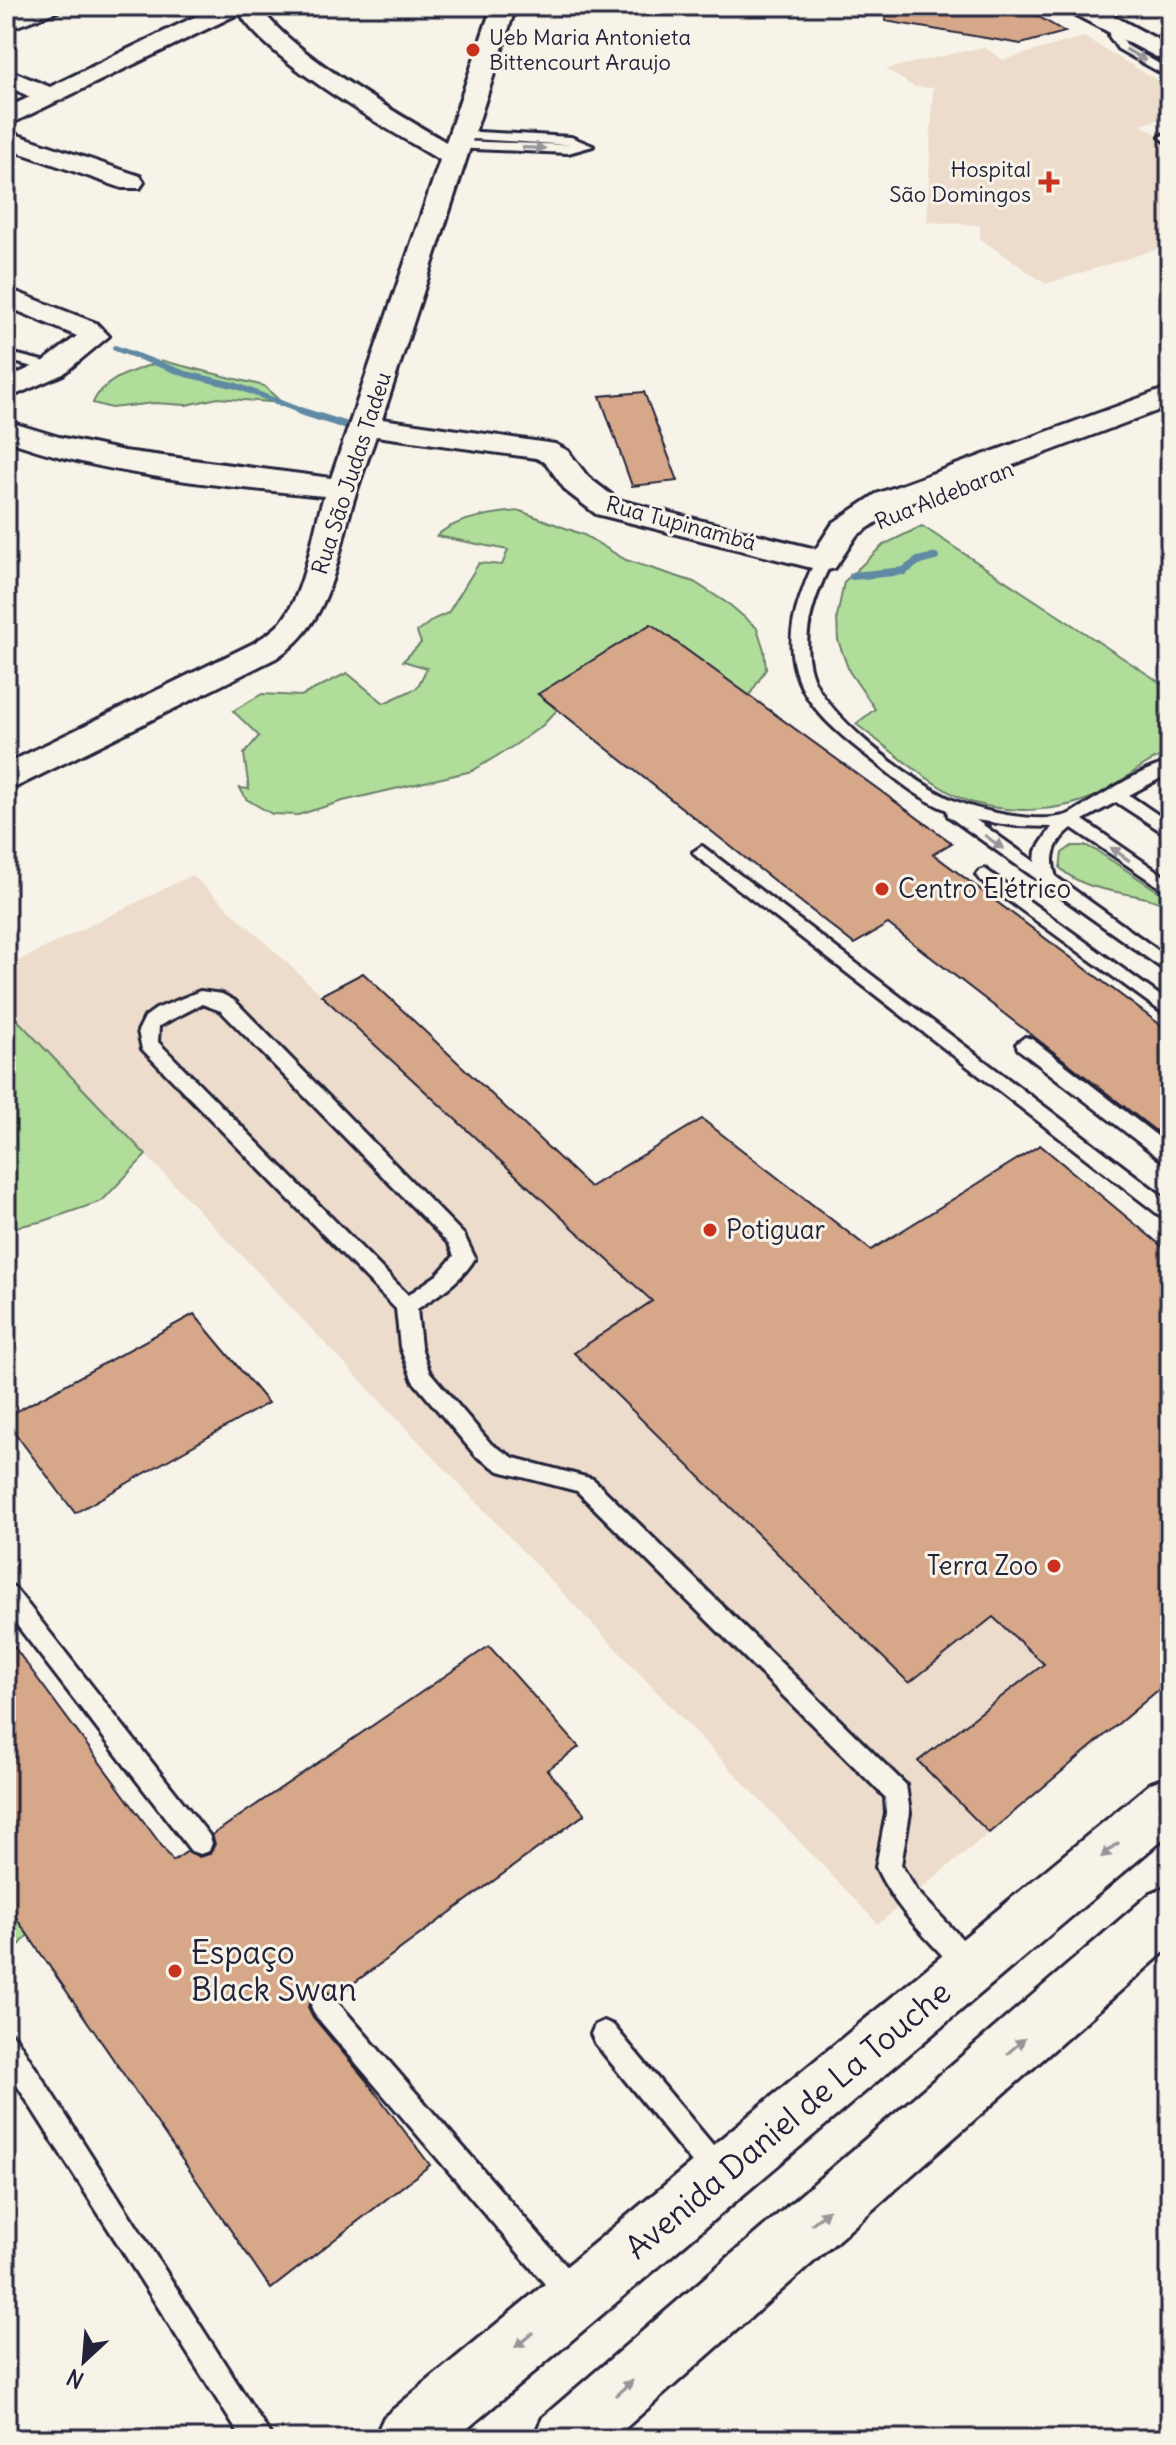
<svg xmlns="http://www.w3.org/2000/svg" width="1176" height="2445" font-family="Delius,sans-serif">
  <rect width="100%" height="100%" fill="#f7f3e8"/>
  <filter id="ink" filterUnits="userSpaceOnUse"><feTurbulence type="fractalNoise" baseFrequency=".0125" numOctaves="2"/><feDisplacementMap in="SourceGraphic" scale="16" xChannelSelector="R" yChannelSelector="G"/><feConvolveMatrix kernelMatrix="1 2 1 2 8 2 1 2 1" color-interpolation-filters="sRGB"/></filter>
  <g filter="url(#ink)">
    <!-- built -->
    <g fill="#eddccb">
      <path d="M1084 37 1170 88V116L1141 125 1170 142V245L1046 284 980 239V225L927 222 933 88 914 87 886 69 983 47 1003 60Z"/>
      <path d="M192 875 1044 1664 1115 1729 878 1924 6 1008V967Z"/>
    </g>
    <!-- green -->
    <g fill="#b1dd9b" stroke="#6a806b" stroke-width="2">
      <path d="M163 361 264 386 282 403 218 398 186 405 154 403 111 408 93 403C103 378 138 369 163 361Z"/>
      <path d="M520 511 584 535 626 560 694 582 730 605 757 628 764 650 766 669 749 696 538 694 557 710 543 725 515 745 472 771 343 801 298 815 272 814 246 799 240 788 249 789 244 754 259 736 233 711 262 694 301 696 347 673 384 703 417 688 427 668 403 661 421 643 417 632 434 619 448 613 479 563 502 565 508 550 437 536C454 518 496 513 520 511Z"/>
      <path d="M922 526 1170 689V753C1142 761 1122 784 1096 796 1059 812 1012 814 974 803 939 793 887 747 856 724L875 709 849 671 838 640 837 617 844 582 883 545Z"/>
      <path d="M1072 846H1087L1097 851 1170 899V907C1134 888 1090 897 1060 868L1062 853Z"/>
      <path d="M6 1008 146 1155 102 1201 44 1221 6 1229Z"/>
      <path d="M6 1903 28 1935 6 1961Z"/>
    </g>
    <g fill="none" stroke-linecap="round" stroke-linejoin="round">
      <!-- stream-far1 -->
      <path stroke="#608aa4" stroke-width="6" d="M115 348 186 374 237 386 306 413"/>
      <!-- stream -->
      <g stroke="#608aa4" stroke-width="8">
        <path d="M300 411 345 425"/>
        <path d="M853 576 904 571 918 561 935 557"/>
      </g>
    </g>
    <!-- building -->
    <g fill="#d6a788" stroke="#22223b" stroke-width="2">
      <path d="M886 6H1020L1065 32 1021 44 885 21Z"/>
      <path d="M644 392 678 481 632 486 600 396Z"/>
      <path d="M651 624 952 843 933 854 1170 1032V1142L888 924 854 944 538 694Z"/>
      <path d="M363 973 590 1187 702 1119 871 1250 1040 1145 1170 1253V1680L989 1833 918 1761 1044 1664 993 1617 909 1683 574 1353 652 1301 321 995Z"/>
      <path d="M194 1314 268 1403 75 1513 6 1421V1417Z"/>
      <path d="M6 1636 173 1861 188 1851 199 1857 210 1854 215 1844 212 1835 489 1646 579 1747 547 1770 585 1814 336 1996 325 1991 312 1996 308 2007 313 2017 366 2080 430 2165 271 2289 6 1903Z"/>
    </g>
    <g fill="none" stroke-linecap="round" stroke-linejoin="round">
      <defs>
        <g id="lane">
          <path d="M1117 23 1123 26 1121 36 1126 45 1170 70V78L1118 49 1109 36 1111 26Z"/>
          <path d="M1170 130V145L1160 137Z"/>
          <path d="M460 131 571 137 593 146 568 153 452 148V142L456 141 571 145 456 138V132Z"/>
          <path d="M6 352 58 365 60 368 53 372 6 360Z"/>
          <path d="M824 556 832 561C815 595 800 634 811 672 823 715 913 783 953 800 981 812 1038 824 1067 815 1073 813 1078 808 1083 806 1111 790 1139 770 1170 762V773L1129 795 1170 823V837L1116 802 1083 820 1170 880V894L1072 828C1054 842 1049 857 1056 877L1170 959V974L948 816 947 810C920 799 897 780 875 762 816 717 772 678 800 598 805 585 811 561 824 556ZM976 820 1016 826 1052 827 1036 851 1035 862Z"/>
          <path d="M702 846 1170 1202V1220L1163 1218 696 856 693 852Z"/>
          <path d="M985 869 1170 1003V1018L979 879 976 875 979 871Z"/>
          <path d="M200 991 222 994 235 1001 464 1235 475 1258C462 1281 438 1295 417 1309L421 1347 429 1371 491 1444 514 1458 593 1479 906 1785 910 1813 901 1865 917 1891 980 1958 984 1967 980 1976 971 1979 962 1976C931 1942 895 1910 876 1867L886 1813 885 1797 577 1491 499 1471 476 1456 413 1381 400 1347 396 1309 142 1049 138 1031 145 1017 156 1009ZM202 1004 221 1011 449 1244 454 1256 437 1275 408 1295 158 1042 159 1026Z"/>
          <path d="M1025 1037 1032 1039 1170 1146V1163L1163 1161 1018 1049 1016 1044Z"/>
          <path d="M6 1584 14 1587 209 1835 212 1843 209 1851 200 1854 191 1851 6 1611Z"/>
          <path d="M324 1994 333 1997 582 2284 586 2294 582 2304 572 2308 562 2304 315 2015 311 2006 315 1997Z"/>
          <path d="M604 2021 613 2025 728 2163 731 2173 728 2183 718 2186 708 2183 595 2043 591 2034 595 2025Z"/>
          <path d="M6 2032 15 2036 273 2439H242L6 2068Z"/>
        </g>
        <g id="street">
          <path d="M217 6H260C284 49 400 115 446 142L492 6H516L382 419 555 444 568 451 588 477 618 500 816 549 833 523 876 494 1170 387V406L898 508 856 536 835 568 824 571 596 514 566 491 546 463 536 458 376 436C367 462 357 487 350 513 335 569 328 625 276 658L18 786 6 789V764L252 644C263 637 274 631 282 621 306 591 312 532 324 496 219 486 106 476 6 440V421L59 437 124 451 331 478 440 160C391 131 266 60 240 13L6 126V108L30 97 6 85V69L50 87Z"/>
          <path d="M6 131 140 176 144 182 140 188H122L6 148Z"/>
          <path d="M6 288 96 323 109 336 63 374 6 399V379L43 362 77 336 6 306Z"/>
        </g>
        <path id="secondary" d="M27 6H61L58 11 6 30V14Z"/>
        <g id="primary">
          <path d="M1065 6H1095L1170 46V64L1068 11Z"/>
          <path d="M1170 1776V1833L455 2439H374L384 2417 1151 1783Z"/>
          <path d="M1170 1885V1947L613 2439H533L543 2417 1151 1893Z"/>
        </g>
      </defs>
      <!-- lane casing -->
      <use href="#lane" stroke="#22223b" stroke-width="6"/>
      <!-- street casing -->
      <use href="#street" stroke="#22223b" stroke-width="6"/>
      <!-- secondary casing -->
      <use href="#secondary" stroke="#22223b" stroke-width="6"/>
      <!-- primary casing -->
      <use href="#primary" stroke="#22223b" stroke-width="6"/>
      <!-- lane -->
      <use href="#lane" fill="#f7f3e8" fill-rule="evenodd"/>
      <!-- street -->
      <use href="#street" fill="#f7f3e8" fill-rule="evenodd"/>
      <!-- secondary -->
      <use href="#secondary" fill="#f7f3e8" fill-rule="evenodd"/>
      <!-- primary -->
      <use href="#primary" fill="#f7f3e8" fill-rule="evenodd"/>
    </g>
    <!-- one-way arrows -->
    <defs><path id="oneway-solid" d="M-6-.8H1V-3.2L6.5 0L1 3.2V.8H-6Z" transform="scale(2)"/></defs>
    <g fill="#97959a">
      <use href="#oneway-solid" transform="translate(1136 55) rotate(30)"/>
      <use href="#oneway-solid" transform="translate(534 148) rotate(2)"/>
      <use href="#oneway-solid" transform="translate(994 842) rotate(36)"/>
      <use href="#oneway-solid" transform="translate(1120 854) rotate(-145)"/>
      <use href="#oneway-solid" transform="translate(1110 1850) rotate(140)"/>
      <use href="#oneway-solid" transform="translate(1016 2046) rotate(-41)"/>
      <use href="#oneway-solid" transform="translate(820 2217) rotate(-41)"/>
      <use href="#oneway-solid" transform="translate(524 2340) rotate(140)"/>
      <use href="#oneway-solid" transform="translate(624 2388) rotate(-41)"/>
    </g>
  </g>
  <!-- markers -->
  <g fill="#c8321e" stroke="#f7f3e8" stroke-width="3">
    <circle cx="473" cy="50" r="8"/>
    <path d="M1045 170h8v8h8v8h-8v8h-8v-8h-8v-8h8z"/>
    <circle cx="882" cy="889" r="8"/>
    <circle cx="710" cy="1230" r="8"/>
    <circle cx="1054" cy="1566" r="8"/>
    <circle cx="175" cy="1971" r="8"/>
  </g>
  <g text-anchor="middle" stroke-width="6" stroke-linejoin="round" paint-order="stroke">
    <!-- far-poi labels -->
    <g font-size="22" fill="#22223b" stroke="#f7f3e8" text-anchor="start">
      <text x="489" y="45">Ueb Maria Antonieta<tspan x="489" dy="25">Bittencourt Araujo</tspan></text>
      <text x="1031" y="177" text-anchor="end">Hospital<tspan x="1031" dy="25">São Domingos</tspan></text>
    </g>
    <!-- far-street labels -->
    <g font-size="22" fill="#22223b" stroke="#f7f3e8">
      <text transform="translate(351 473) rotate(-72)" y="8">Rua São Judas Tadeu</text>
      <text transform="translate(944 495) rotate(-22)" y="8">Rua Aldebaran</text>
      <text transform="translate(681 523) rotate(15)" y="8">Rua Tupinambá</text>
    </g>
    <!-- poi labels -->
    <g font-size="26" fill="#22223b" stroke="#f7f3e8" text-anchor="start">
      <text x="898" y="898">Centro Elétrico</text>
      <text x="726" y="1239">Potiguar</text>
      <text x="1038" y="1575" text-anchor="end">Terra Zoo</text>
    </g>
    <!-- near-poi labels -->
    <g font-size="32" fill="#22223b" stroke="#f7f3e8" text-anchor="start">
      <text x="191" y="1964">Espaço<tspan x="191" dy="37">Black Swan</tspan></text>
    </g>
    <!-- near-street labels -->
    <g font-size="32" fill="#22223b" stroke="#f7f3e8">
      <text transform="translate(788 2120) rotate(-40)" y="11">Avenida Daniel de La Touche</text>
    </g>
  </g>
  <!-- margin -->
  <rect width="1176" height="2445" fill="none" stroke="#f7f3e8" stroke-width="32"/>
  <rect x="16" y="16" width="1144" height="2413" fill="none" stroke="#22223b" stroke-width="3" filter="url(#ink)"/>
  <!-- north arrow -->
  <g transform="translate(84 2361) rotate(206)" stroke="#f7f3e8" stroke-width="6" paint-order="stroke">
  <path d="M0-6L14 30L0 20L-14 30Z" fill="#22223b"/>
  <text y="-12" font-size="22" font-weight="bold" text-anchor="middle" fill="#22223b">N</text>
  </g>
</svg>
